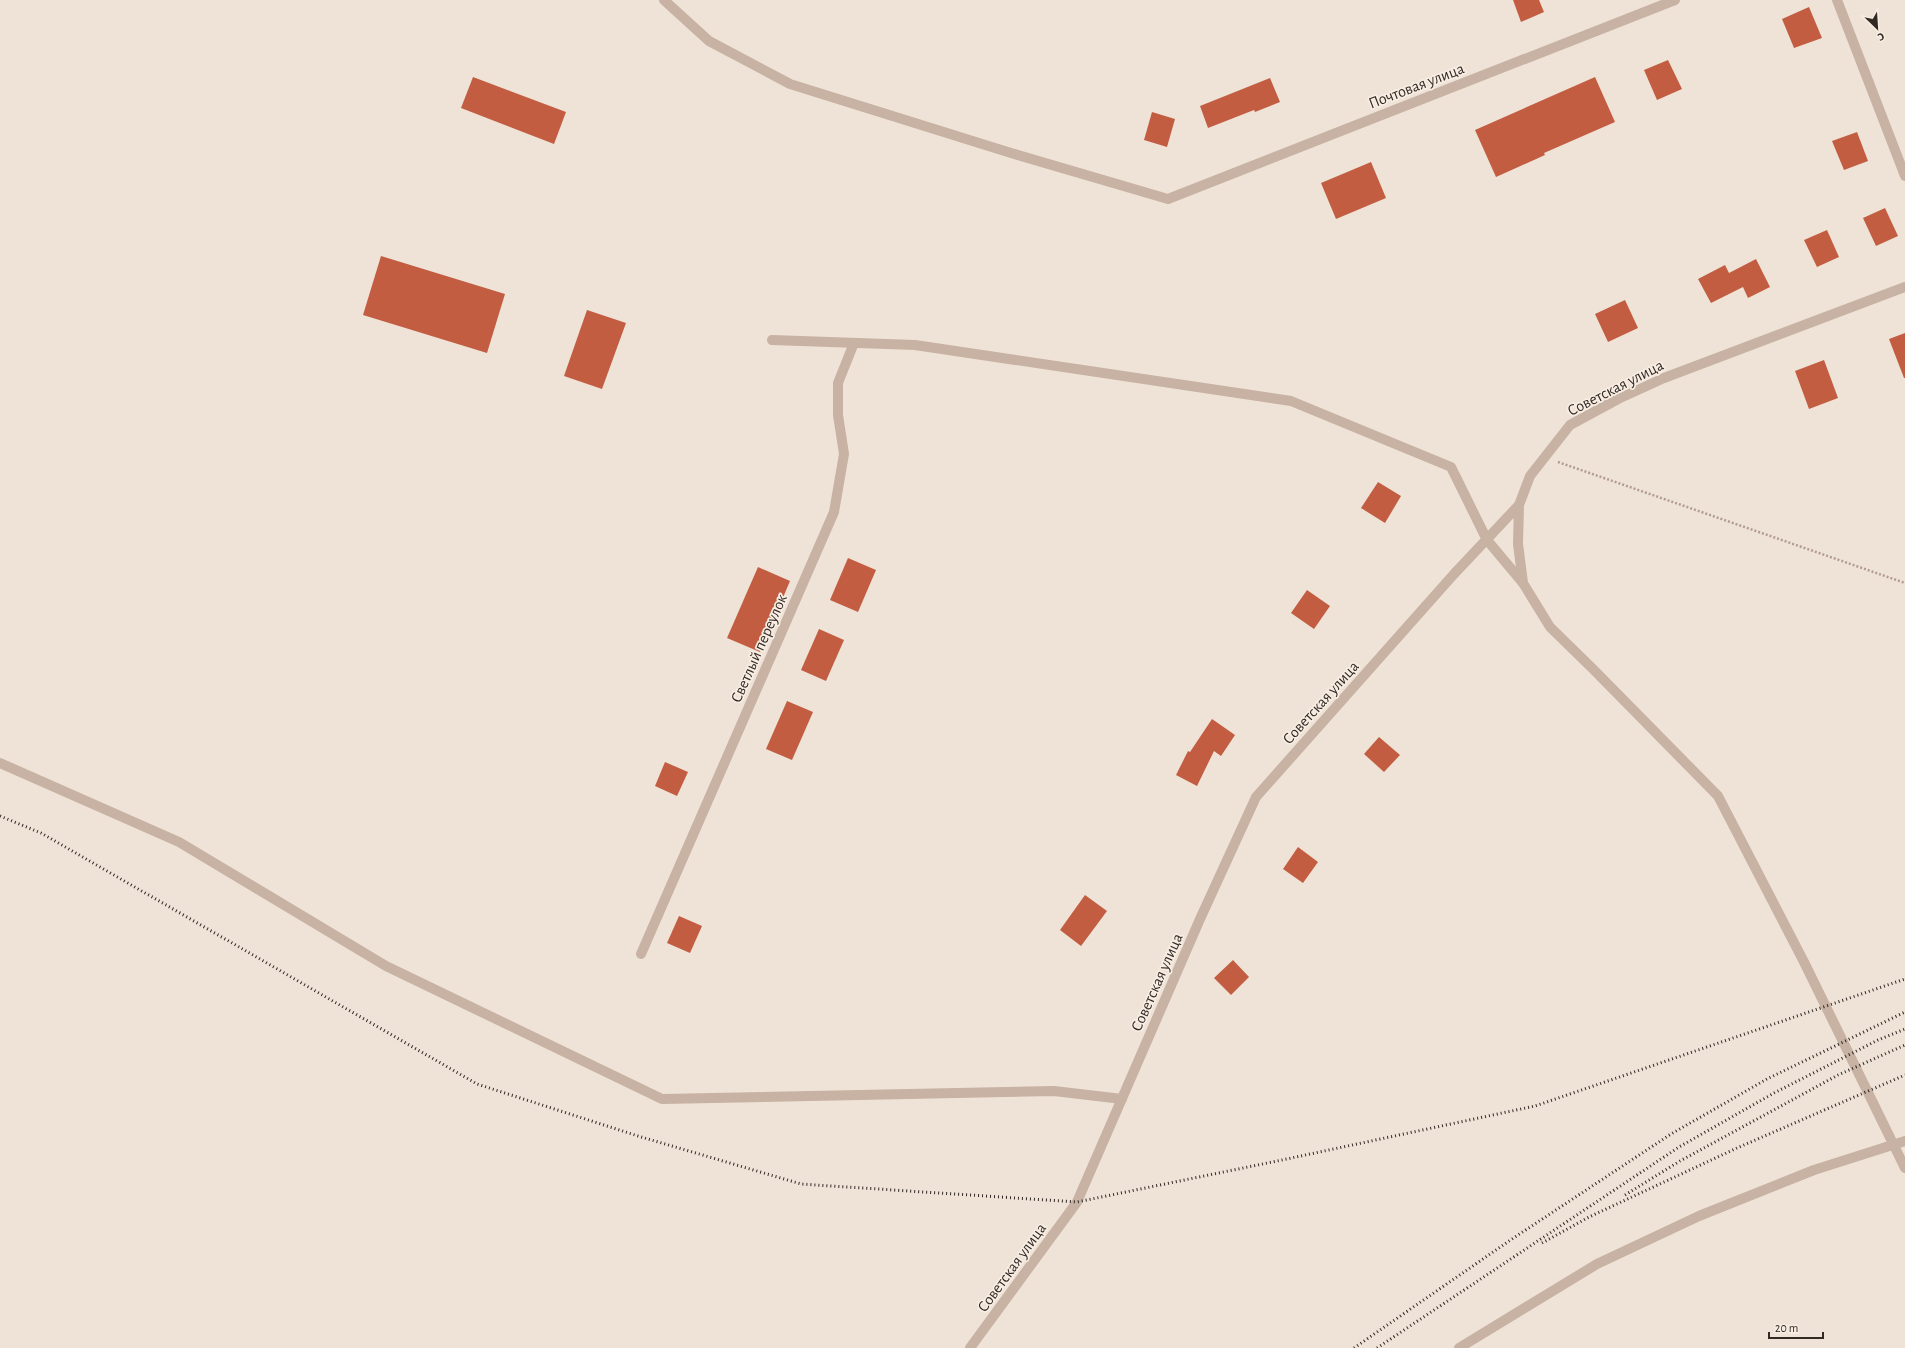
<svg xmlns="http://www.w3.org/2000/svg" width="1905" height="1348" font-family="'Alegreya Sans',sans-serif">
  <rect width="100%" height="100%" fill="#efe3d7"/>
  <!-- building -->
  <g fill="#c25d42">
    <path d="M1513 0H1539L1544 12 1521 22Z"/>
    <path d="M1809 7 1822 38 1794 48 1782 19Z"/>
    <path d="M1668 60 1682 89 1657 100 1644 70Z"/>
    <path d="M473 77 566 112 554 144 461 108Z"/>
    <path d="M1595 77 1615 122 1544 153 1545 155 1496 177 1475 130Z"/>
    <path d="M1270 78 1280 102 1255 112 1254 110 1208 128 1200 106Z"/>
    <path d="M1152 112 1175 119 1167 147 1144 140Z"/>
    <path d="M1857 132 1868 161 1844 170 1832 141Z"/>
    <path d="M1371 162 1386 198 1336 219 1321 183Z"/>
    <path d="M1885 208 1898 236 1876 246 1863 218Z"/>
    <path d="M1827 230 1839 257 1817 267 1804 240Z"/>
    <path d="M381 256 505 294 487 353 363 315Z"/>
    <path d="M1756 259 1770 287 1748 298 1743 287 1711 303 1698 279 1725 265 1729 273Z"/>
    <path d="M1625 300 1638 328 1608 342 1595 314Z"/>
    <path d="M587 310 626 323 602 389 564 376Z"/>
    <path d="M1905 333V378H1904L1889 339Z"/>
    <path d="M1824 360 1838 398 1809 409 1795 371Z"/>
    <path d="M1378 482 1401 496 1385 523 1361 508Z"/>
    <path d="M848 558 876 570 858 612 830 600Z"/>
    <path d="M758 567 790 581 760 652 727 638Z"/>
    <path d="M1307 590 1330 606 1314 629 1291 613Z"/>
    <path d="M819 629 844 640 826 681 801 670Z"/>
    <path d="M787 701 813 712 792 760 766 749Z"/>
    <path d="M1212 719 1235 735 1221 756 1214 751 1197 786 1176 775 1188 751 1190 752Z"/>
    <path d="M1379 737 1400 755 1384 772 1364 754Z"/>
    <path d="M665 762 688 772 677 796 655 786Z"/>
    <path d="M1298 847 1318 862 1303 883 1283 869Z"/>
    <path d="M1085 895 1107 911 1081 946 1060 930Z"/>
    <path d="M679 916 702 926 690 953 667 943Z"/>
    <path d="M1233 960 1249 977 1231 995 1214 978Z"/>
  </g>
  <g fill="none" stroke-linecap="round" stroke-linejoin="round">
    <!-- path -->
    <path stroke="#b29c8e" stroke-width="2.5" stroke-dasharray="2 2" stroke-linecap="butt" d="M1558 462 1905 583"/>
    <!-- minor -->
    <g stroke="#c7b2a3" stroke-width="10">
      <path d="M664 0 709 41 790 84 1011 153 1168 199 1675 0"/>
      <path d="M1837 0 1905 176"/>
      <path d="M772 340 915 345 1291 401 1451 467 1487 540 1523 583"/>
      <path d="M1519 505 1518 544 1523 583 1550 627 1594 670 1718 796 1804 962 1905 1168"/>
      <path d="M0 763 179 842 386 966 662 1099 1054 1091 1122 1099"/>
      <path d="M641 954 834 512 844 454 838 415V383L854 343"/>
      <path d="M970 1348 1077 1202 1200 919 1256 797 1454 574 1519 505 1530 476 1570 425 1618 399 1664 378 1905 287"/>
      <path d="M1459 1348 1597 1264 1699 1216 1814 1170 1905 1141"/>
    </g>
    <!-- rail -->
    <g stroke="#322925" stroke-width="3" stroke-dasharray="1 3" stroke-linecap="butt">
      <path d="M0 816 41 833 477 1084 638 1136 801 1184 1077 1202 1282 1160 1535 1106 1905 979"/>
      <path d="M1625 1195 1680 1161 1838 1075 1905 1045"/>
      <path d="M1542 1243 1589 1217 1737 1148 1905 1075"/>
      <path d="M1354 1348 1509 1241 1671 1134 1767 1079 1905 1012"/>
      <path d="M1377 1348 1679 1147 1774 1093 1878 1040 1905 1029"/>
    </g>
  </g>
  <g text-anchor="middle" stroke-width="3.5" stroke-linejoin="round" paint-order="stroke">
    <!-- street labels -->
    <g font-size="16" fill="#322925" stroke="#f8ede2">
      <text transform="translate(1416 85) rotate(-21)" y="6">Почтовая улица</text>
      <text transform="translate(1615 387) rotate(-27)" y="6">Советская улица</text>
      <text transform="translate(758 648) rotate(-66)" y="6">Светлый переулок</text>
      <text transform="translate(1320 702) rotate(-48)" y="6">Советская улица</text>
      <text transform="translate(1156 982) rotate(-66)" y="6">Советская улица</text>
      <text transform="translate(1011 1267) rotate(-54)" y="6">Советская улица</text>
    </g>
  </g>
  <!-- north arrow -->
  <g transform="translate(1877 28) rotate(155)" stroke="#f8ede2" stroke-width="3" paint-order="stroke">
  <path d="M0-3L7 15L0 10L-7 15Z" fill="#322925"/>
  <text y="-6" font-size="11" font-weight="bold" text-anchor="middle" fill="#322925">С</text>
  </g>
  <!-- scale -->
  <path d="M1769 1332v6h54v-6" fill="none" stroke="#322925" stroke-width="2"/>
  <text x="1775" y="1332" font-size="12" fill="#322925" stroke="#f8ede2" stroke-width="3" paint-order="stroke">20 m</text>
</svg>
